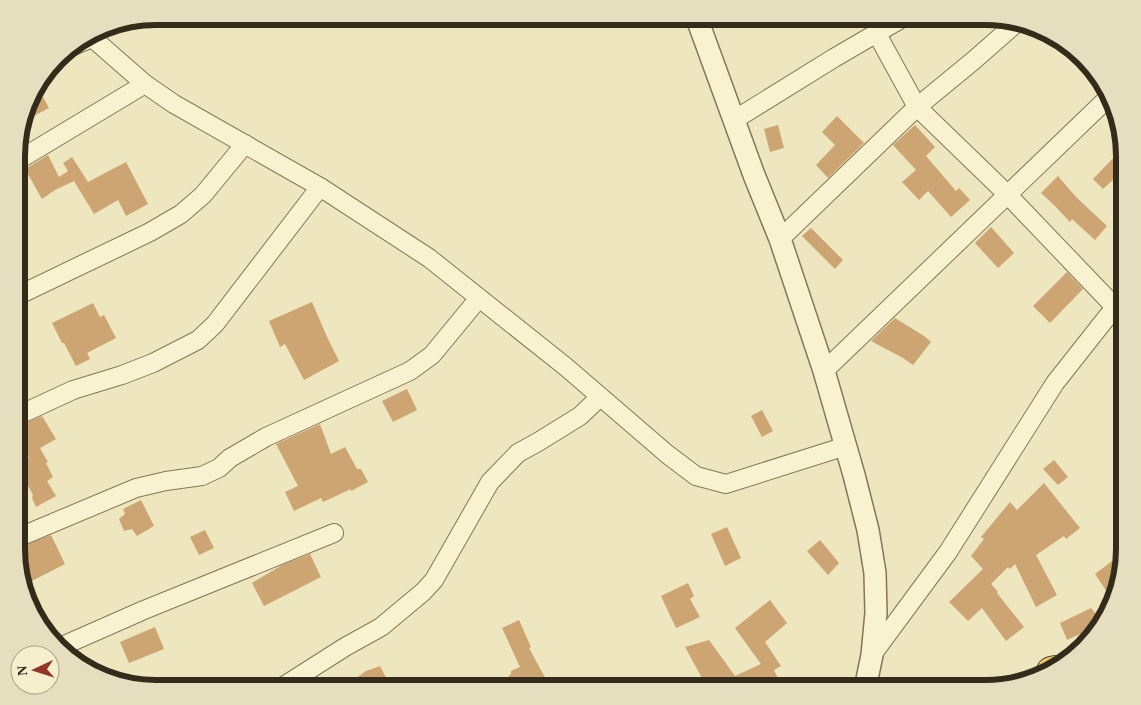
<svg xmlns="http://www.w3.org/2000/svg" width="1141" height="705" font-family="'Times New Roman',serif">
  <rect width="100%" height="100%" fill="#ede6be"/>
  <!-- building -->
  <g fill="#cca573">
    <path d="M37 86 49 108 22 122 31 94Z"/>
    <path d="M837 116 864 143 828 178 816 165 835 145 822 132Z"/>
    <path d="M778 125 784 148 770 152 764 129Z"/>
    <path d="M915 125 935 147 926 156 956 191 959 188 970 200 951 217 928 191 919 200 902 182 916 170 893 145Z"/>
    <path d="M1117 154 1124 161V188L1115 178 1103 189 1093 179Z"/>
    <path d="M48 155 59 177 68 171 63 163 72 157 88 182 126 162 148 204 126 216 118 200 94 214 74 181 55 190 42 199 25 169Z"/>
    <path d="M1058 176 1076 197 1107 226 1095 240 1072 219 1070 222 1053 204 1041 193Z"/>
    <path d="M991 227 1014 253 998 268 975 243Z"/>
    <path d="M811 228 843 260 835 269 802 236Z"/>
    <path d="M1067 272 1083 289 1050 323 1033 306Z"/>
    <path d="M312 302 328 339 339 361 304 380 285 344 280 347 269 321Z"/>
    <path d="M93 303 100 317 104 315 116 338 87 353 90 359 76 366 64 343H62L52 323Z"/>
    <path d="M895 318 924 336 931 342 913 365 903 358 871 341Z"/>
    <path d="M407 389 417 410 393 422 382 401Z"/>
    <path d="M762 410 773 431 762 437 751 416Z"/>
    <path d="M42 416 56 439 40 448 48 462 46 463 53 477 47 481 56 496 36 507 32 498 33 495 17 465 29 458 18 439 23 435 18 426Z"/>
    <path d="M320 424 331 454 345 447 357 469H361L368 482 351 491V489L323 502 321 498 294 511 285 492 298 486 276 444Z"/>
    <path d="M1054 460 1068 477 1058 485 1043 469Z"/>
    <path d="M1044 483 1080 528 1066 539 1064 536 1036 555 1057 595 1036 607 1015 564 1010 569 1008 567 991 584 998 592 997 593 1024 627 1006 641 982 608 968 621 949 602 983 569 971 556 984 539 981 537 1010 502 1017 510Z"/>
    <path d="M141 500 154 526 137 536 132 529 124 531 119 519 125 514 123 509Z"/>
    <path d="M727 527 741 558 725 566 711 534Z"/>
    <path d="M205 530 214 548 199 555 190 537Z"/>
    <path d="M51 535 65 564 24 585 17 567V548Z"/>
    <path d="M820 540 839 563 828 575 807 551Z"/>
    <path d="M1124 552V558L1111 598 1095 574Z"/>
    <path d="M310 554 321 577 264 606 252 583 282 565Z"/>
    <path d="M688 583 694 596 690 599 700 617 676 628 661 596Z"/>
    <path d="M770 600 787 623 765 642 781 666 774 670 783 689H708L685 647 709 640 735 676 761 664 735 628Z"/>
    <path d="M1091 608 1103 622 1102 624 1067 640 1060 623Z"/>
    <path d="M519 620 531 647 529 648 549 685 542 689H512L509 684 508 677 511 674V671L520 667 502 628Z"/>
    <path d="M155 627 164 649 129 663 120 642Z"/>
    <path d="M380 666 392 689H341L366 671Z"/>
  </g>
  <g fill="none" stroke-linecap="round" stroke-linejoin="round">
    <defs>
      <g id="minor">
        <path d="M877 34 917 107 1007 194 1115 307"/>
        <path d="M89 35 145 84 174 104 320 187 429 258 566 367 667 454 696 476 726 484 846 446"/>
        <path d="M73 46 92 38"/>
        <path d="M734 120 834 58 906 16"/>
        <path d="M17 161 145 84"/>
        <path d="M780 239 917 107 973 61 1014 25"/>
        <path d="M17 296 150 232 181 214 203 195 245 144"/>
        <path d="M824 371 1109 97"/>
        <path d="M17 416 73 390 122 375 153 363 198 340 215 324 320 187"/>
        <path d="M17 538 136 488 166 481 202 476 219 468 230 458 266 437 410 371 432 355 479 298"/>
        <path d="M60 647 144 610 334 533"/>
        <path d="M872 655 948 552 1055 383 1115 307 1124 293"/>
        <path d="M279 689 345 647 381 627 423 592 434 580 490 482 518 453 538 442 580 416 600 397"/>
        <path d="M615 689 619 687 626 689"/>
      </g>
      <path id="tertiary" d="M696 16 754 175 780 239 824 371 854 475 868 530 875 573 876 613 872 655 865 689"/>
      <path id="trunk" d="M1051 671 1055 670"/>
    </defs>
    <!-- minor casing -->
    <use href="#minor" stroke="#857657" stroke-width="20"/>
    <!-- tertiary casing -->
    <use href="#tertiary" stroke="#857657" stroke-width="24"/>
    <!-- trunk casing -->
    <use href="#trunk" stroke="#53432b" stroke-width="30"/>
    <!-- minor -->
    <use href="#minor" stroke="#f9f2d0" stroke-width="18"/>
    <!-- tertiary -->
    <use href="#tertiary" stroke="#f9f2d0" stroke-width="21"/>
    <!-- trunk -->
    <use href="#trunk" stroke="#e8ca70" stroke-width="28"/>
  </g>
  <!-- crop -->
  <path d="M0 0H1141V705H0ZM156 25H985A131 131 0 0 1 1116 156V549A131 131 0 0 1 985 680H156A131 131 0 0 1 25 549V156A131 131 0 0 1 156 25Z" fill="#e6dfbf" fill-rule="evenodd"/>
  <path fill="none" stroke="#352b1b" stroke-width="6" d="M156 25H985A131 131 0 0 1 1116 156V549A131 131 0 0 1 985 680H156A131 131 0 0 1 25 549V156A131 131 0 0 1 156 25Z"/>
  <!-- north arrow -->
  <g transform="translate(35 670) rotate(266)"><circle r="24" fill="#f5efcd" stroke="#a8a186"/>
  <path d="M0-4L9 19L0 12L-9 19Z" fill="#943627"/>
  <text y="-8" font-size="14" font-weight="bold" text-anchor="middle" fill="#352b1b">N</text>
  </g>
</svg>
